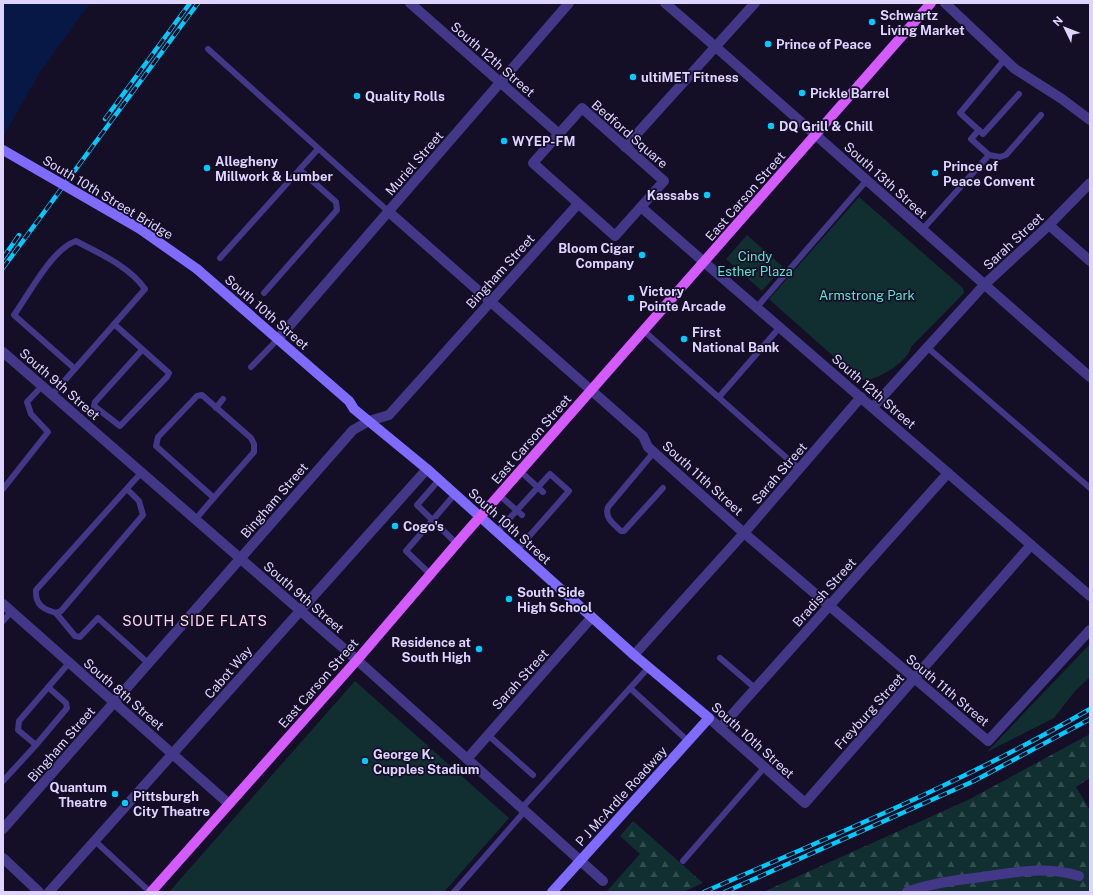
<svg xmlns="http://www.w3.org/2000/svg" width="1093" height="895" font-family="'Public Sans',sans-serif">
  <defs>
    <pattern id="forest-firs" width="22" height="20" patternUnits="userSpaceOnUse"><rect width="22" height="20" fill="#112f31"/><path d="M5 1l3.5 6h-7zM16 11l3.5 6h-7z" fill="#334c50"/></pattern>
  </defs>
  <rect width="100%" height="100%" fill="#150e27"/>
  <!-- green -->
  <g fill="#112f31">
    <path d="M859 197 963 288 964 293 911 347C909 361 873 385 859 379L769 299Z"/>
    <path d="M747 235 783 267 762 291 726 259Z"/>
    <path d="M1090 644V677L1075 691 1054 718 987 752Z"/>
    <path d="M355 681 509 818 444 892H169Z"/>
  </g>
  <!-- forest -->
  <g fill="url(#forest-firs)">
    <path d="M1090 734V778L1076 787 1090 810V892H763L968 800Z"/>
    <path d="M633 821 703 883 683 892H606L640 854 620 836Z"/>
  </g>
  <!-- water -->
  <path fill="#081846" d="M3 3H90L40 72 3 137Z"/>
  <g fill="none" stroke-linecap="round" stroke-linejoin="round">
    <!-- service -->
    <g stroke="#433788" stroke-width="6">
      <path d="M208 49 389 212"/>
      <path d="M1005 59 960 113 983 134 1019 94"/>
      <path d="M989 155 1000 157 1006 155 1041 115"/>
      <path d="M922 230 989 155 971 139 979 130"/>
      <path d="M220 258 318 149"/>
      <path d="M264 293 337 210 336 202 300 170"/>
      <path d="M757 307 867 180"/>
      <path d="M114 324 169 373 167 377 120 426 94 406 95 402 142 350"/>
      <path d="M644 331 799 469"/>
      <path d="M928 348 1090 488"/>
      <path d="M251 367 278 339"/>
      <path d="M52 395 145 289C129 266 100 254 76 241 52 249 29 294 14 315L75 369"/>
      <path d="M719 397 780 327"/>
      <path d="M216 408 223 399"/>
      <path d="M654 452 608 507C604 518 614 524 621 531H624L663 488"/>
      <path d="M520 471 543 492"/>
      <path d="M439 480 417 505 456 543"/>
      <path d="M3 489 48 432 31 414 27 402 42 386"/>
      <path d="M127 489 139 501 143 515 61 611 56 613C43 609 35 605 36 590L131 484 141 473"/>
      <path d="M499 495 522 515"/>
      <path d="M195 520C214 497 234 475 254 452V444L251 438 202 395 197 396 158 437 156 446 214 498"/>
      <path d="M497 532 550 474 569 491 517 550"/>
      <path d="M430 574 406 551 455 494"/>
      <path d="M56 613 75 636 80 637 98 618 148 663"/>
      <path d="M3 621 11 612"/>
      <path d="M720 658 755 688"/>
      <path d="M48 687 66 703 67 708 36 745 18 730 19 721 69 663"/>
      <path d="M630 688 688 741"/>
      <path d="M488 735 533 775"/>
      <path d="M3 781 36 745"/>
      <path d="M521 809 649 667"/>
      <path d="M95 841 150 892"/>
      <path d="M683 861 764 768"/>
      <path d="M454 892 524 812"/>
    </g>
    <!-- minor -->
    <g stroke="#433788" stroke-width="10">
      <path d="M410 3 559 134"/>
      <path d="M665 3C808 126 947 253 1090 377"/>
      <path d="M945 3 1015 69 1062 99 1090 120"/>
      <path d="M582 108 664 181 615 236 533 163Z"/>
      <path d="M625 147 755 3"/>
      <path d="M641 207 704 262"/>
      <path d="M389 212 643 436 648 447 744 533 988 741 1090 630"/>
      <path d="M1049 225 1090 261"/>
      <path d="M278 339 569 3"/>
      <path d="M3 352 357 660 603 881"/>
      <path d="M873 407 984 285 1049 225 1090 183"/>
      <path d="M3 604 229 804"/>
      <path d="M634 655 744 533 861 397"/>
      <path d="M709 718 805 803 1031 545"/>
      <path d="M720 728 948 473"/>
      <path d="M467 759 592 617"/>
      <path d="M3 829 353 430 369 421 389 415 578 204"/>
      <path d="M3 858 39 892"/>
      <path d="M49 892 427 469"/>
      <path d="M907 892C932 883 956 880 982 877 1015 872 1047 866 1079 876"/>
    </g>
    <!-- tertiary -->
    <path stroke="#433788" stroke-width="10" d="M704 262 1090 596"/>
    <!-- secondary -->
    <path stroke="#7f6bff" stroke-width="10" d="M197 269 349 401 354 409 427 469 634 655 709 718 552 892"/>
    <!-- primary -->
    <path stroke="#d45bff" stroke-width="10" d="M151 892 357 660 464 535 931 3"/>
    <defs>
      <g id="rail">
        <path d="M105 119 190 3"/>
        <path d="M3 258 19 235"/>
        <path d="M3 268 198 3"/>
        <path d="M704 892C834 835 966 781 1090 709"/>
        <path d="M725 892 974 781 1090 719"/>
      </g>
    </defs>
    <!-- rail casing -->
    <use href="#rail" stroke="#00caff" stroke-width="4.5"/>
    <!-- rail -->
    <use href="#rail" stroke="#150e27" stroke-width="3" stroke-dasharray="9" stroke-linecap="butt"/>
    <!-- secondary-bridge -->
    <path stroke="#7f6bff" stroke-width="10" d="M3 150 140 229 197 269"/>
  </g>
  <!-- markers -->
  <g fill="#00caff" stroke="#150e27" stroke-width="1.5">
    <circle cx="872" cy="22" r="4"/>
    <circle cx="768" cy="44" r="4"/>
    <circle cx="633" cy="77" r="4"/>
    <circle cx="802" cy="93" r="4"/>
    <circle cx="357" cy="96" r="4"/>
    <circle cx="771" cy="126" r="4"/>
    <circle cx="504" cy="141" r="4"/>
    <circle cx="207" cy="168" r="4"/>
    <circle cx="935" cy="173" r="4"/>
    <circle cx="707" cy="195" r="4"/>
    <circle cx="642" cy="255" r="4"/>
    <circle cx="631" cy="298" r="4"/>
    <circle cx="684" cy="339" r="4"/>
    <circle cx="395" cy="526" r="4"/>
    <circle cx="509" cy="599" r="4"/>
    <circle cx="479" cy="649" r="4"/>
    <circle cx="365" cy="761" r="4"/>
    <circle cx="115" cy="794" r="4"/>
    <circle cx="125" cy="803" r="4"/>
  </g>
  <g text-anchor="middle" stroke-width="3.5" stroke-linejoin="round" paint-order="stroke">
    <!-- poi labels -->
    <g font-size="13" font-weight="bold" fill="#ded4ff" stroke="#150e27" text-anchor="start">
      <text x="880" y="20">Schwartz<tspan x="880" dy="15">Living Market</tspan></text>
      <text x="776" y="49">Prince of Peace</text>
      <text x="641" y="82">ultiMET Fitness</text>
      <text x="810" y="98">Pickle Barrel</text>
      <text x="365" y="101">Quality Rolls</text>
      <text x="779" y="131">DQ Grill &amp; Chill</text>
      <text x="512" y="146">WYEP-FM</text>
      <text x="215" y="166">Allegheny<tspan x="215" dy="15">Millwork &amp; Lumber</tspan></text>
      <text x="943" y="171">Prince of<tspan x="943" dy="15">Peace Convent</tspan></text>
      <text x="699" y="200" text-anchor="end">Kassabs</text>
      <text x="634" y="253" text-anchor="end">Bloom Cigar<tspan x="634" dy="15">Company</tspan></text>
      <text x="639" y="296">Victory<tspan x="639" dy="15">Pointe Arcade</tspan></text>
      <text x="692" y="337">First<tspan x="692" dy="15">National Bank</tspan></text>
      <text x="403" y="531">Cogo's</text>
      <text x="517" y="597">South Side<tspan x="517" dy="15">High School</tspan></text>
      <text x="471" y="647" text-anchor="end">Residence at<tspan x="471" dy="15">South High</tspan></text>
      <text x="373" y="759">George K.<tspan x="373" dy="15">Cupples Stadium</tspan></text>
      <text x="107" y="792" text-anchor="end">Quantum<tspan x="107" dy="15">Theatre</tspan></text>
      <text x="133" y="801">Pittsburgh<tspan x="133" dy="15">City Theatre</tspan></text>
    </g>
    <!-- street labels -->
    <g font-size="13" fill="#ded4ff" stroke="#150e27">
      <text transform="translate(493 59) rotate(41)" y="5">South 12th Street</text>
      <text transform="translate(630 134) rotate(41)" y="5">Bedford Square</text>
      <text transform="translate(414 163) rotate(-49)" y="5">Muriel Street</text>
      <text transform="translate(886 180) rotate(42)" y="5">South 13th Street</text>
      <text transform="translate(745 196) rotate(-49)" y="5">East Carson Street</text>
      <text transform="translate(108 197) rotate(31)" y="5">South 10th Street Bridge</text>
      <text transform="translate(1013 241) rotate(-43)" y="5">Sarah Street</text>
      <text transform="translate(500 271) rotate(-48)" y="5">Bingham Street</text>
      <text transform="translate(267 312) rotate(41)" y="5">South 10th Street</text>
      <text transform="translate(60 384) rotate(41)" y="5">South 9th Street</text>
      <text transform="translate(874 391) rotate(41)" y="5">South 12th Street</text>
      <text transform="translate(531 439) rotate(-49)" y="5">East Carson Street</text>
      <text transform="translate(779 473) rotate(-49)" y="5">Sarah Street</text>
      <text transform="translate(703 478) rotate(42)" y="5">South 11th Street</text>
      <text transform="translate(274 500) rotate(-49)" y="5">Bingham Street</text>
      <text transform="translate(510 526) rotate(42)" y="5">South 10th Street</text>
      <text transform="translate(824 592) rotate(-48)" y="5">Bradish Street</text>
      <text transform="translate(304 597) rotate(41)" y="5">South 9th Street</text>
      <text transform="translate(228 672) rotate(-49)" y="5">Cabot Way</text>
      <text transform="translate(520 679) rotate(-48)" y="5">Sarah Street</text>
      <text transform="translate(318 683) rotate(-49)" y="5">East Carson Street</text>
      <text transform="translate(948 690) rotate(40)" y="5">South 11th Street</text>
      <text transform="translate(124 694) rotate(41)" y="5">South 8th Street</text>
      <text transform="translate(869 711) rotate(-48)" y="5">Freyburg Street</text>
      <text transform="translate(753 740) rotate(42)" y="5">South 10th Street</text>
      <text transform="translate(61 744) rotate(-49)" y="5">Bingham Street</text>
      <text transform="translate(621 796) rotate(-48)" y="5">P J McArdle Roadway</text>
    </g>
    <!-- park labels -->
    <g font-size="13" fill="#5ae5d1" stroke="#150e27">
      <text x="755" y="261">Cindy<tspan x="755" dy="15">Esther Plaza</tspan></text>
      <text x="867" y="300">Armstrong Park</text>
    </g>
    <!-- neighbourhood labels -->
    <g font-size="14" letter-spacing="1" fill="#ffd6ec" stroke="#150e27">
      <text x="195" y="626">SOUTH SIDE FLATS</text>
    </g>
  </g>
  <!-- border -->
  <rect width="1093" height="895" fill="none" stroke="#ded4ff" stroke-width="8"/>
  <!-- north arrow -->
  <g transform="translate(1065 28) rotate(313)" stroke="#150e27" stroke-width="3" paint-order="stroke">
  <path d="M0-3L7 15L0 10L-7 15Z" fill="#ded4ff"/>
  <text y="-6" font-size="11" font-weight="bold" text-anchor="middle" fill="#ded4ff">N</text>
  </g>
</svg>
